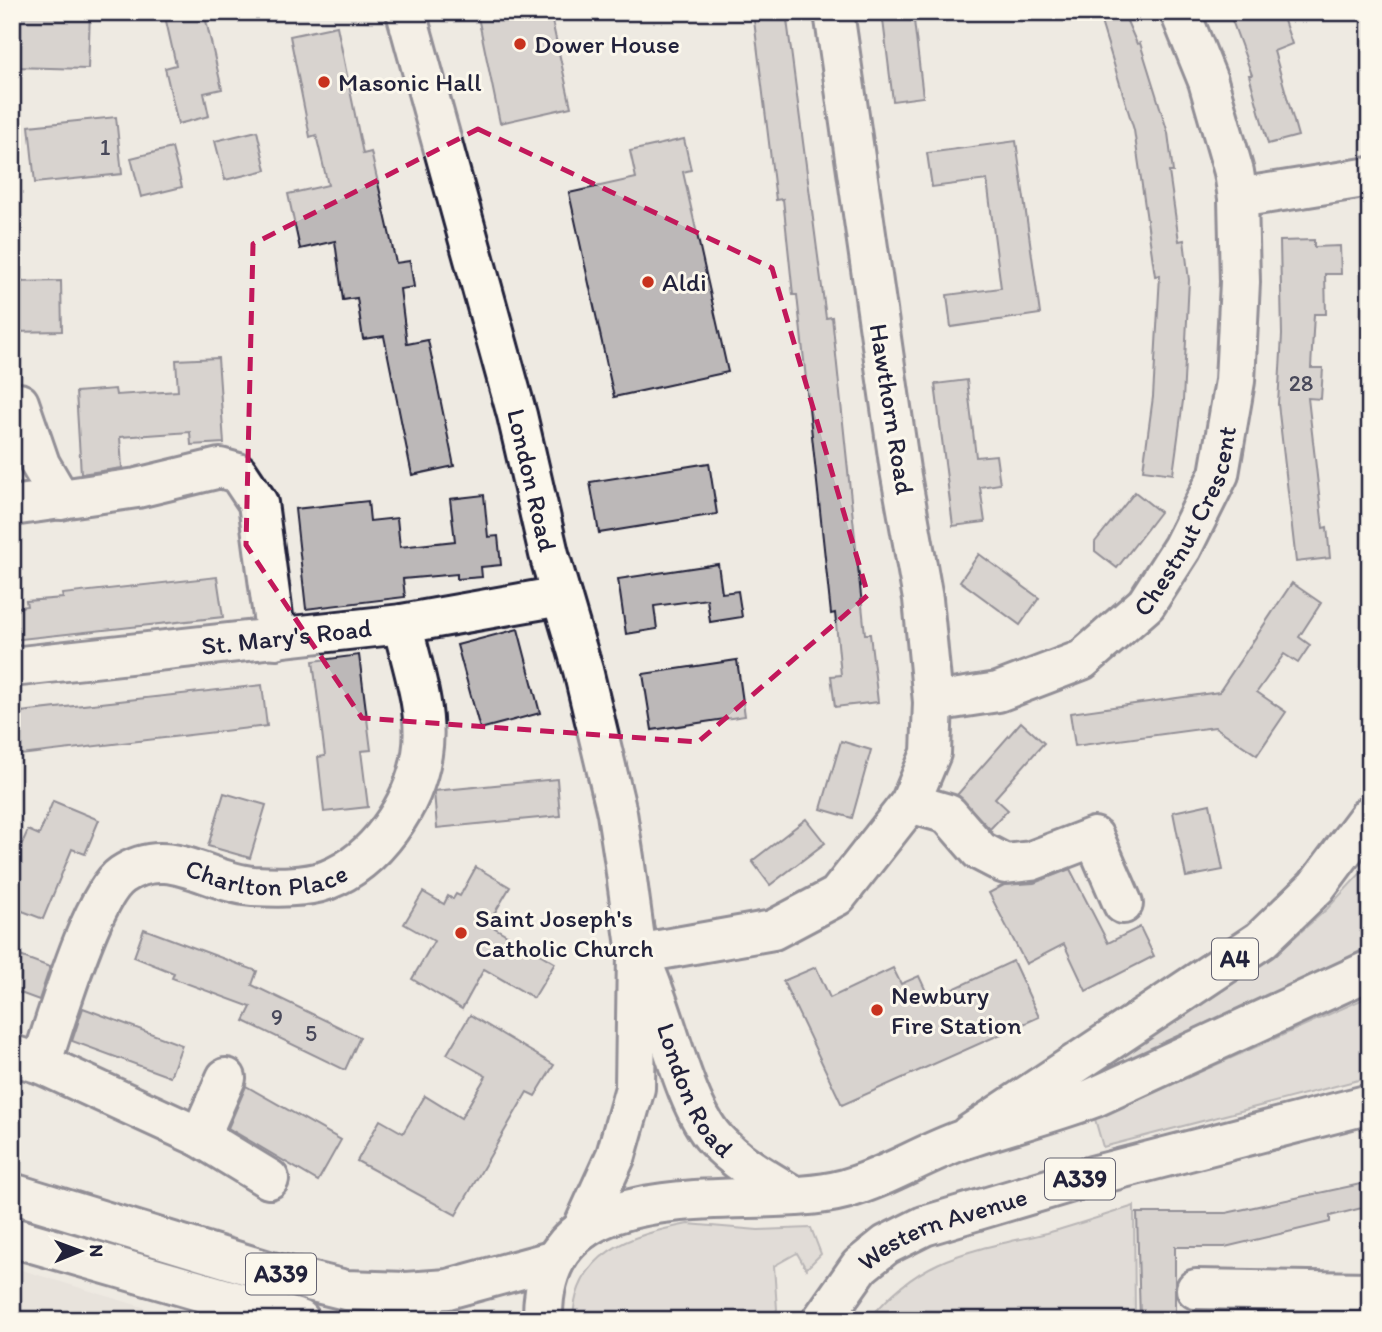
<svg xmlns="http://www.w3.org/2000/svg" width="1382" height="1332" font-family="Itim,sans-serif">
  <rect width="100%" height="100%" fill="#eeeae2"/>
  <filter id="ink" filterUnits="userSpaceOnUse"><feTurbulence type="fractalNoise" baseFrequency=".0143" numOctaves="2"/><feDisplacementMap in="SourceGraphic" scale="14" xChannelSelector="R" yChannelSelector="G"/><feConvolveMatrix kernelMatrix="1 2 1 2 8 2 1 2 1" color-interpolation-filters="sRGB"/></filter>
  <g filter="url(#ink)">
    <!-- built -->
    <path fill="#dfdbd5" d="M12 1267 185 1320H12Z"/>
    <!-- green -->
    <g fill="#d0cdc9" stroke="#797882" stroke-width="2">
      <path d="M1370 863V946L1282 992 1100 1074 1101 1068 1106 1065 1266 962 1327 909Z"/>
      <path d="M1370 996V1077L1103 1147 1095 1119Z"/>
      <path d="M1134 1206 1135 1320H869C920 1255 972 1251 1047 1233 1076 1225 1105 1215 1134 1206Z"/>
      <path d="M688 1224 758 1230 811 1228 821 1254 806 1269 797 1253 774 1266 777 1309 772 1320H573C575 1252 631 1235 688 1224Z"/>
    </g>
    <!-- building -->
    <g fill="#bcb8b8" stroke="#22223b" stroke-width="2">
      <path d="M14 12H90L88 69 12 67Z"/>
      <path d="M164 12H204L222 89 204 93 209 116 178 124 165 68 176 65Z"/>
      <path d="M477 12H550L571 107 500 123Z"/>
      <path d="M753 12H786L826 318 832 317 865 634H870L878 702 835 707 831 676 841 675 835 613 831 614 797 295H793L783 199 776 200Z"/>
      <path d="M882 12H913L923 97 893 101Z"/>
      <path d="M1098 12H1123L1137 44 1140 43 1168 133 1173 172H1169L1179 241 1184 240 1189 280 1183 401 1173 474 1143 470 1153 397 1160 275 1155 276 1134 130Z"/>
      <path d="M1229 12H1281L1292 44 1274 51 1298 136 1268 144 1249 75H1252Z"/>
      <path d="M337 26 363 154 371 152 396 263 410 261 414 287 400 289 407 344 428 340 454 466 412 475 384 336 363 339 357 298 343 300 335 241 300 249 288 194 328 185 316 135 310 137 290 36Z"/>
      <path d="M116 117 122 174 35 183 29 126Z"/>
      <path d="M257 131 266 170 225 180 215 141Z"/>
      <path d="M684 139 691 170 683 172 728 372 614 397 569 193 636 178 630 151Z"/>
      <path d="M1016 141 1040 314 951 327 947 295 1001 288 987 180 932 187 927 153Z"/>
      <path d="M172 148 182 187 141 197 131 158Z"/>
      <path d="M1314 240V247L1340 246 1341 274H1325L1326 314H1314L1311 368H1323L1321 399 1308 398 1323 528 1327 527 1330 558 1296 562 1278 404 1282 335 1280 241Z"/>
      <path d="M61 281 62 331 12 332V282Z"/>
      <path d="M218 358 224 443 191 445 190 432 120 437 122 468 81 474 76 392 115 389 116 395 178 391 176 360Z"/>
      <path d="M967 380 976 457 996 455 1000 484 980 487 985 522 953 526 935 384Z"/>
      <path d="M709 463 717 514 599 533 590 482Z"/>
      <path d="M1135 492 1160 512 1117 568 1095 551V542Z"/>
      <path d="M484 495 488 537 498 536 501 565 481 567 482 577 457 579V574L403 579 405 597 306 609 295 509 368 501 370 521 397 518 400 547 455 541 450 499Z"/>
      <path d="M979 554 1039 598 1020 625 960 581Z"/>
      <path d="M718 564 722 593 738 591 742 617 710 622 707 599 654 606 657 629 626 634 618 579Z"/>
      <path d="M217 577 223 617 12 640V608L27 606 26 601 63 598 62 594Z"/>
      <path d="M1292 583 1321 603 1299 637 1310 645 1298 663 1284 654 1257 692 1286 712 1257 755 1215 727 1075 746 1070 713 1219 692Z"/>
      <path d="M518 629 540 713 480 729 457 645Z"/>
      <path d="M359 655 371 750 361 751 368 807 324 812 318 757 325 756 313 661Z"/>
      <path d="M737 660 745 716 652 730 643 674Z"/>
      <path d="M262 685 267 726 12 756V713Z"/>
      <path d="M1021 722 1044 743 995 798 1008 810 990 829 957 795Z"/>
      <path d="M841 741 871 750 852 818 821 809Z"/>
      <path d="M557 779 560 816 437 828 434 791Z"/>
      <path d="M224 793 266 805 250 858 208 846Z"/>
      <path d="M53 801 99 820 85 854 72 849 43 919 12 907V866L28 830 39 835Z"/>
      <path d="M1210 804 1223 870 1186 877 1173 812Z"/>
      <path d="M806 819 825 843 770 885 752 861Z"/>
      <path d="M476 867 510 887 488 924 555 963 534 998 484 969 462 1009 412 979 434 941 404 924 423 892 444 904 448 896 453 899 456 894 460 896Z"/>
      <path d="M1070 869 1108 943 1140 927 1154 956 1086 991 1064 944 1026 964 989 893 1004 885 1034 883Z"/>
      <path d="M144 929 257 971 252 985 360 1037 345 1070 244 1021 251 1007 172 978 174 973 134 957Z"/>
      <path d="M12 953 50 967 39 1000 12 990Z"/>
      <path d="M1013 961 1039 1017 842 1105 783 981 816 967 830 998 893 968 901 984 919 976 930 1000Z"/>
      <path d="M83 1008 182 1045 170 1077 72 1041Z"/>
      <path d="M470 1015 554 1065 535 1096 527 1092 456 1215 357 1161 380 1120 403 1133 425 1096 461 1118 486 1076 447 1054Z"/>
      <path d="M246 1086 341 1140 318 1181 228 1128Z"/>
      <path d="M1370 1182V1206L1330 1216V1222L1225 1247H1175V1320H1140L1137 1213H1226Z"/>
    </g>
    <g fill="none" stroke-linecap="round" stroke-linejoin="round">
      <defs>
        <g id="minor">
          <path id="s1" d="M406 12 517 415 549 554 583 670 617 813 624 858 637 954 635 1088 616 1155 582 1230"/>
          <path d="M1238 198 1370 177"/>
          <path d="M12 404 19 403 40 464 61 500"/>
          <path d="M12 506 137 488 220 468 238 473 258 503 276 639"/>
          <path id="s2" d="M12 667 402 624 561 596"/>
          <path id="s3" d="M933 702 998 692 1082 660 1146 604 1182 548 1219 474 1235 381 1240 282 1238 198 1234 172 1208 81 1180 12"/>
          <path d="M910 803 948 814 980 851 1005 864 1031 861 1094 837 1123 904"/>
          <path d="M637 954 773 930 837 896 910 803 931 753 933 702 923 599 900 470 834 12"/>
          <path id="s4" d="M643 965C666 1012 683 1104 715 1139 738 1164 766 1179 794 1196"/>
          <path d="M12 1055 41 1064 200 1137"/>
          <path id="s5" d="M41 1064C55 1024 91 896 122 875 168 844 206 882 253 886 276 887 305 888 327 880 376 861 414 805 422 754 429 712 412 665 402 624"/>
          <path d="M226 1078 200 1137 269 1179"/>
          <path d="M1196 1289 1370 1292"/>
        </g>
        <path id="major" d="M970 1134 1261 940 1316 887 1370 815"/>
        <g id="highway">
          <path d="M12 1193 268 1271 346 1290 406 1292 448 1289 555 1260"/>
          <path d="M12 1237 300 1320"/>
          <path d="M543 1320C540 1159 749 1215 845 1189 886 1178 922 1154 962 1140 1006 1125 1050 1114 1093 1098L1370 970"/>
          <path id="s6" d="M822 1320 860 1266 886 1245 924 1226 1092 1176 1370 1104"/>
        </g>
      </defs>
      <!-- minor casing -->
      <use href="#minor" stroke="#22223b" stroke-width="44"/>
      <!-- major casing -->
      <use href="#major" stroke="#22223b" stroke-width="44"/>
      <!-- highway casing -->
      <use href="#highway" stroke="#22223b" stroke-width="44"/>
      <!-- minor -->
      <use href="#minor" stroke="#fbf7ec" stroke-width="38"/>
      <!-- major -->
      <use href="#major" stroke="#fbf7ec" stroke-width="38"/>
      <!-- highway -->
      <use href="#highway" stroke="#fbf7ec" stroke-width="38"/>
    </g>
  </g>
  <!-- marked area -->
  <path d="M0 0H1382V1332H0ZM478 129 772 268 868 595 698 742 362 718 246 545 253 244Z" fill="#eeeae2" fill-opacity=".55" fill-rule="evenodd"/>
  <path fill="none" stroke="#c2185b" stroke-width="5" stroke-dasharray="14 9" stroke-linejoin="round" d="M478 129 772 268 868 595 698 742 362 718 246 545 253 244Z"/>
  <!-- markers -->
  <g fill="#c8321e" stroke="#fbf7ec" stroke-width="2.5">
    <circle cx="520" cy="44" r="7"/>
    <circle cx="324" cy="82" r="7"/>
    <circle cx="648" cy="282" r="7"/>
    <circle cx="461" cy="933" r="7"/>
    <circle cx="877" cy="1010" r="7"/>
  </g>
  <g text-anchor="middle" stroke-width="6" stroke-linejoin="round" paint-order="stroke">
    <!-- number labels -->
    <g font-size="23" fill="#48485a">
      <text x="105" y="155">1</text>
      <text x="1301" y="391">28</text>
      <text x="277" y="1025">9</text>
      <text x="311" y="1041">5</text>
    </g>
    <!-- shield labels -->
    <g fill="#fbf7ec" stroke="#636270" stroke-width="2">
      <rect x="1212" y="938.5" width="46" height="41" rx="5"/>
      <rect x="1045" y="1158.5" width="70" height="41" rx="5"/>
      <rect x="246" y="1253.5" width="70" height="41" rx="5"/>
    </g>
    <g font-size="24" font-weight="bold" fill="#22223b">
      <text x="1235" y="967">A4</text>
      <text x="1080" y="1187">A339</text>
      <text x="281" y="1282">A339</text>
    </g>
    <!-- poi labels -->
    <g font-size="26" fill="#22223b" stroke="#fbf7ec" text-anchor="start">
      <text x="534" y="53">Dower House</text>
      <text x="338" y="91">Masonic Hall</text>
      <text x="662" y="291">Aldi</text>
      <text x="475" y="927">Saint Joseph's<tspan x="475" dy="30">Catholic Church</tspan></text>
      <text x="891" y="1004">Newbury<tspan x="891" dy="30">Fire Station</tspan></text>
    </g>
    <!-- street labels -->
    <g font-size="26" fill="#22223b" stroke="#fbf7ec">
      <text transform="translate(892 409) rotate(81)" y="9">Hawthorn Road</text>
      <text dy="9" stroke="none"><textPath href="#s1" startOffset="485">London Road</textPath></text>
      <text dy="9" stroke="none"><textPath href="#s3" startOffset="334">Chestnut Crescent</textPath></text>
      <text dy="9" stroke="none"><textPath href="#s2" startOffset="276">St. Mary's Road</textPath></text>
      <text dy="9" stroke="none"><textPath href="#s5" startOffset="357">Charlton Place</textPath></text>
      <text dy="9" stroke="none"><textPath href="#s4" startOffset="136">London Road</textPath></text>
      <text dy="9" stroke="none"><textPath href="#s6" startOffset="158">Western Avenue</textPath></text>
    </g>
  </g>
  <!-- margin -->
  <rect width="1382" height="1332" fill="none" stroke="#fbf7ec" stroke-width="42"/>
  <rect x="21" y="21" width="1340" height="1290" fill="none" stroke="#22223b" stroke-width="2.5" filter="url(#ink)"/>
  <!-- north arrow -->
  <g transform="translate(80 1251) rotate(89)" stroke="#fbf7ec" stroke-width="5" paint-order="stroke">
  <path d="M0-5L12 26L0 18L-12 26Z" fill="#22223b"/>
  <text y="-10" font-size="19" font-weight="bold" text-anchor="middle" fill="#22223b">N</text>
  </g>
</svg>
